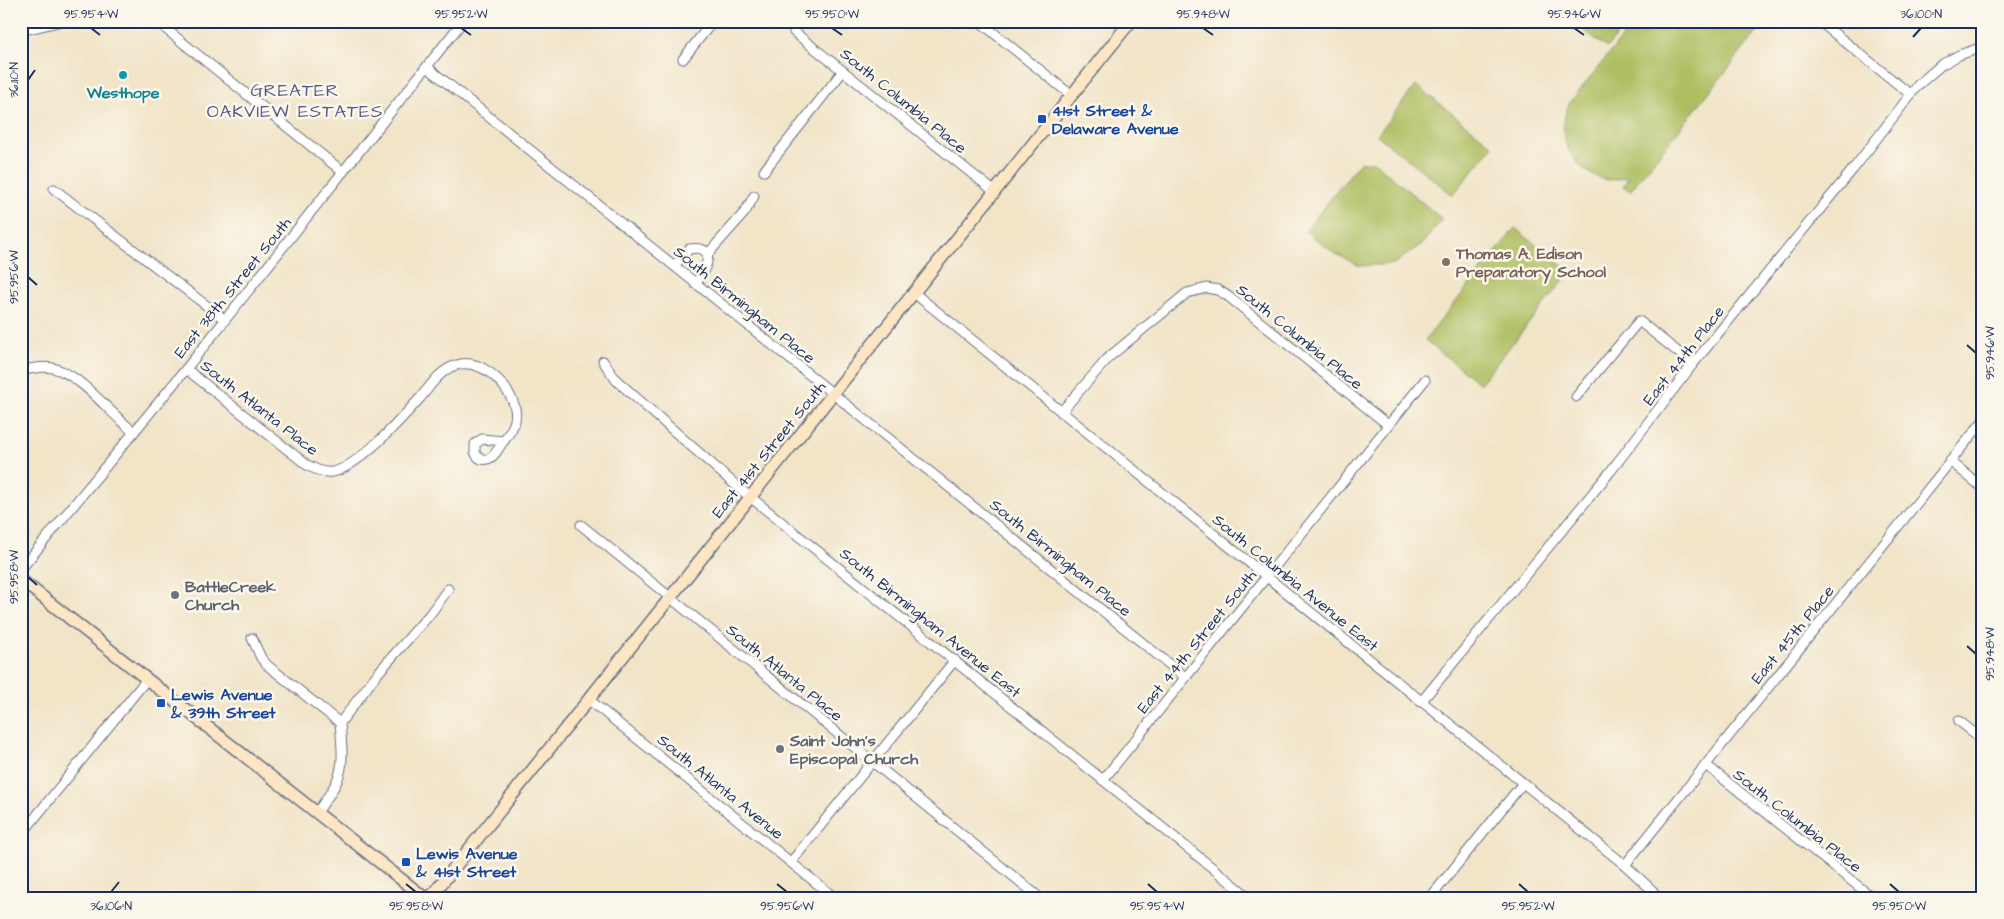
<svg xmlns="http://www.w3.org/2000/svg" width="2004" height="919" font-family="'Architects Daughter',sans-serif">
  <rect width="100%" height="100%" fill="#fbf7ec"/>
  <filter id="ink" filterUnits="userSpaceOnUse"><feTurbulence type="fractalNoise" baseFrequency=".02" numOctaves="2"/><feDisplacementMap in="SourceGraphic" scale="10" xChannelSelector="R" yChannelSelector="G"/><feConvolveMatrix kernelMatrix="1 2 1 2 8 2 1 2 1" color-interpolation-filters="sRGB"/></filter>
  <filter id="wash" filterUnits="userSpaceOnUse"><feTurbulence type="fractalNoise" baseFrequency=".0096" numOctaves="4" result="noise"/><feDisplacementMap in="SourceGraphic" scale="20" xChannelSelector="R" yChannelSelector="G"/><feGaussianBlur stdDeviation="1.12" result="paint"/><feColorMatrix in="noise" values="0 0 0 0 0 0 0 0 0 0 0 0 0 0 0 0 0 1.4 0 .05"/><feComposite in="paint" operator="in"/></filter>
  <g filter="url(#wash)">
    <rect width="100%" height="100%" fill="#f1e4c7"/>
    <!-- green -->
    <g fill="#aebe61" stroke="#647660">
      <path d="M1572 21H1628L1607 48Z"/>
      <path d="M1635 21H1744L1745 33 1752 25 1759 30 1630 191 1623 186 1629 177C1623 178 1615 180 1609 180 1581 177 1559 147 1564 120 1565 114 1567 109 1569 104Z"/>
      <path d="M1416 85 1493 146 1453 195 1377 135Z"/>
      <path d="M1360 162H1374L1442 219 1422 244 1394 264 1360 266 1334 253 1305 231Z"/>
      <path d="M1515 228 1570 272 1480 384 1425 340Z"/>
    </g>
  </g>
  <g filter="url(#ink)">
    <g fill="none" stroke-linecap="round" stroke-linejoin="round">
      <defs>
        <g id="minor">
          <path d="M156 21 343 172"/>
          <path d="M979 21 1071 95"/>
          <path d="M1819 21 1910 94"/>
          <path d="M21 31 62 21"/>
          <path d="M794 32 995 192"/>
          <path d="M683 59 713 21"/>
          <path d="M427 67 1185 677"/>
          <path d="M764 171 843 71"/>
          <path d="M54 189 224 319"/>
          <path d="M707 255 745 212 754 196"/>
          <path d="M674 266 689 249C720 244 705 271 695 284"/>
          <path d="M914 293 1625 865 1653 891 1656 898"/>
          <path d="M603 361 616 380 739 488 1250 898"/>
          <path d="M186 369 307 465C315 469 322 473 332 472 358 468 403 417 421 397 431 385 441 369 457 365 469 361 480 366 489 372 504 383 521 405 514 424 511 431 507 437 502 443 498 449 494 458 487 459 481 461 477 457 475 452V444L482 439 504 441"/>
          <path d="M21 371C33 368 47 365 59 370 84 379 112 415 134 432"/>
          <path d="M1576 397 1639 321 1693 364"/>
          <path d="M1061 412 1109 357 1187 293 1207 288 1218 290 1229 297 1388 425"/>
          <path d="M1950 461 1983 488"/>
          <path d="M581 525 1040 898"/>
          <path d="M21 569 186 369 463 21"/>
          <path d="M252 638 261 658 267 665 340 723"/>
          <path d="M588 699 835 898"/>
          <path d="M1421 702 1610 472 1693 364 1854 168 1918 85 1941 65 1959 55 1983 47"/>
          <path d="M1959 721 1983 740"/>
          <path d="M1706 765 1873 898"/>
          <path d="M1103 780 1425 380"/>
          <path d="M317 812C345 775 344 768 340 723L378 673 430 614 448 589"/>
          <path d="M21 835 147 679"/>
          <path d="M791 862 955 660"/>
          <path d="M1625 865 1983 421"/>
          <path d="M1430 898 1523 783"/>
        </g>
        <g id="secondary">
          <path d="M21 580 425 898"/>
          <path d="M430 898 1131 21"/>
        </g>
      </defs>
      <!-- minor casing -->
      <use href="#minor" stroke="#666e83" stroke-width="11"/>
      <!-- secondary casing -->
      <use href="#secondary" stroke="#666e83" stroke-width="14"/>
      <!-- minor -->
      <use href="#minor" stroke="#fff" stroke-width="9"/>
      <!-- secondary -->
      <use href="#secondary" stroke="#fce6c4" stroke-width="11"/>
    </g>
  </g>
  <!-- ticks -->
  <path fill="none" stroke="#1b2f5e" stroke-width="2" d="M91 28 100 35M461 28 471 35M832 28 842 35M1203 28 1213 35M1574 28 1584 35M1913 37 1921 28M28 80 35 70M28 277 37 285M1967 345 1976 353M28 577 37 585M1967 646 1976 654M406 884 416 892M777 884 787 892M1148 884 1157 892M1519 884 1528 892M1890 884 1899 892M111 892 119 882"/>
  <!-- markers -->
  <circle fill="#0f9aa8" stroke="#fbf7ec" stroke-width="2" cx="123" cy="75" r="5"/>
  <g fill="#1a4fb4" stroke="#fbf7ec" stroke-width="2">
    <rect x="1037" y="114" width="10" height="10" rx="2.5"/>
    <rect x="156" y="698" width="10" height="10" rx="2.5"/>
    <rect x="401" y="857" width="10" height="10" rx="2.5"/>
  </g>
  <circle fill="#8d6e63" stroke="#fbf7ec" stroke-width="2" cx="1446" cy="262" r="5"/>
  <g fill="#6b7280" stroke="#fbf7ec" stroke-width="2">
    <circle cx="175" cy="595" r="5"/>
    <circle cx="780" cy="749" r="5"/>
  </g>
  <g text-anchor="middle" stroke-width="5" stroke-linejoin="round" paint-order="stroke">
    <!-- culture labels -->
    <g font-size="16" font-weight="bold" fill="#0d838f" stroke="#fbf7ec">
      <text x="123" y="98">Westhope</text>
    </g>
    <!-- street labels -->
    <g font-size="16" fill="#1b2f5e" stroke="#fbf7ec">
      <text transform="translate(904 100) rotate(39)" y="6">South Columbia Place</text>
      <text transform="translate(232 287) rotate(-51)" y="6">East 38th Street South</text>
      <text transform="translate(745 304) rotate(39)" y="6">South Birmingham Place</text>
      <text transform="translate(1300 336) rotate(39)" y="6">South Columbia Place</text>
      <text transform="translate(1683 355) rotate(-52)" y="6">East 44th Place</text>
      <text transform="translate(260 407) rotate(38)" y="6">South Atlanta Place</text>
      <text transform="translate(768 449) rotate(-51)" y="6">East 41st Street South</text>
      <text transform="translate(1061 557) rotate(39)" y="6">South Birmingham Place</text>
      <text transform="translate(1296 582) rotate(39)" y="6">South Columbia Avenue East</text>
      <text transform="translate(931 622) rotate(39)" y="6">South Birmingham Avenue East</text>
      <text transform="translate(1792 634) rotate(-51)" y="6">East 45th Place</text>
      <text transform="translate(1196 641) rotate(-51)" y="6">East 44th Street South</text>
      <text transform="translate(785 672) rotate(39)" y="6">South Atlanta Place</text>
      <text transform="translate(721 786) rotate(39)" y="6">South Atlanta Avenue</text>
      <text transform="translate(1798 820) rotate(38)" y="6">South Columbia Place</text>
    </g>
    <!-- transit labels -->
    <g font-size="16" font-weight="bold" fill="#164399" stroke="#fbf7ec" text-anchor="start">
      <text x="1052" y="116">41st Street &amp;<tspan x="1052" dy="18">Delaware Avenue</tspan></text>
      <text x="171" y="700">Lewis Avenue<tspan x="171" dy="18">&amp; 39th Street</tspan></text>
      <text x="416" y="859">Lewis Avenue<tspan x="416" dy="18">&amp; 41st Street</tspan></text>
    </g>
    <!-- education labels -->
    <g font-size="16" font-weight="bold" fill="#785e54" stroke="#fbf7ec" text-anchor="start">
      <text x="1456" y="259">Thomas A. Edison<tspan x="1456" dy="18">Preparatory School</tspan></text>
    </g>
    <!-- worship labels -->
    <g font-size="16" font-weight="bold" fill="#5b616d" stroke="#fbf7ec" text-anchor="start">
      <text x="185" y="592">BattleCreek<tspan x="185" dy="18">Church</tspan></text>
      <text x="790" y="746">Saint John's<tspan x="790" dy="18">Episcopal Church</tspan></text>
    </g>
    <!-- neighbourhood labels -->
    <g font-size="18" letter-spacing="1" fill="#585989" stroke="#fbf7ec">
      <text x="295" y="96">GREATER<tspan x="295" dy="21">OAKVIEW ESTATES</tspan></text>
    </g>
  </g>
  <!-- margin -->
  <rect width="2004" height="919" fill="none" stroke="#fbf7ec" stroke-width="55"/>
  <rect x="28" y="28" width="1948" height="864" fill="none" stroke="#1b2f5e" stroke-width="2"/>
  <g font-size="12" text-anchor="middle" fill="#1b2f5e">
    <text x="91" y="18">95.954°W</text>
    <text x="461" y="18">95.952°W</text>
    <text x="832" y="18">95.950°W</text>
    <text x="1203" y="18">95.948°W</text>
    <text x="1574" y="18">95.946°W</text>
    <text x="1921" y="18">36.100°N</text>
    <text transform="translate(14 80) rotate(-90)" y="4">36.110°N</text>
    <text transform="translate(14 277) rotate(-90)" y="4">95.956°W</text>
    <text transform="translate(1990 353) rotate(-90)" y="4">95.946°W</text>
    <text transform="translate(14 577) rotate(-90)" y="4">95.958°W</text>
    <text transform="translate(1990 654) rotate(-90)" y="4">95.948°W</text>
    <text x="111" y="910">36.106°N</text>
    <text x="416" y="910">95.958°W</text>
    <text x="787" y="910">95.956°W</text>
    <text x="1157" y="910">95.954°W</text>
    <text x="1528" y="910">95.952°W</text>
    <text x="1899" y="910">95.950°W</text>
  </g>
</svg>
